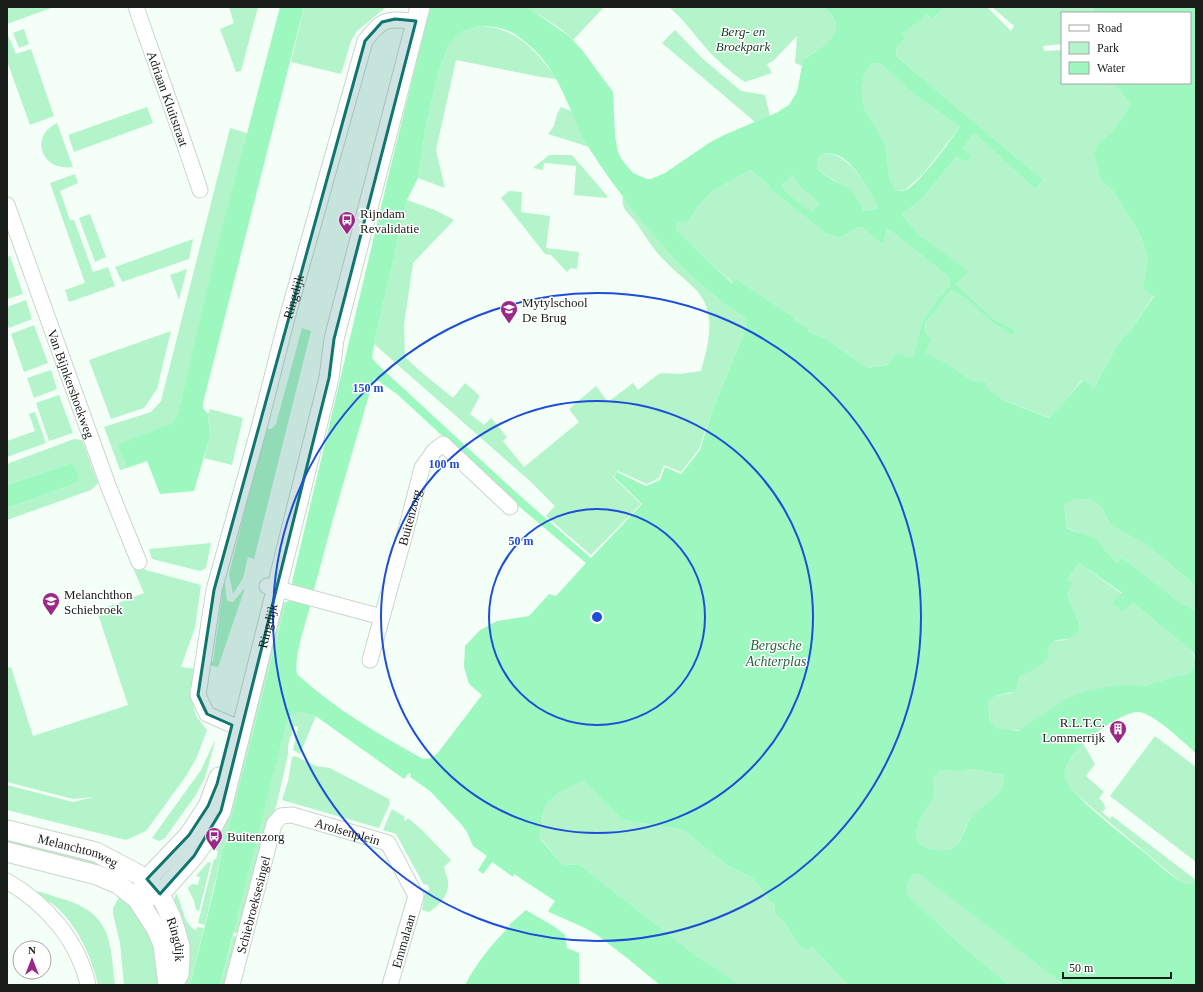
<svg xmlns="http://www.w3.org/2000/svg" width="1203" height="992" font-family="'Times New Roman',serif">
  <rect width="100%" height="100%" fill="#f4fff7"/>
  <!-- green -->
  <g fill="#b3f4ca">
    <path d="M7 7H54L7 24Z"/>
    <path d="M229 7H258L241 71 236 72 220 29 234 23Z"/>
    <path d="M304 7H386L357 31 351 41 341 74 291 62Z"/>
    <path d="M527 7H604L573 40C561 26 542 18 527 7Z"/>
    <path d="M669 7H825C852 36 825 43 803 60L802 66 795 63 797 36 773 61 767 64 772 73 745 82C731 73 711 55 701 42 689 28 683 19 669 7Z"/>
    <path d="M946 7H987L1011 31 1014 26 992 7H1094L1092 13H1062V44L1043 46 1044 51 1062 50V83H1113L1131 104 1113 131 1098 144 1102 181 1113 191 1140 235 1148 257 1143 288 1154 295 1130 331 1123 337 1115 349 1094 388 1082 380 1051 418 1005 401 984 387 987 382 971 380 945 362 925 355 927 336 925 329 926 322 951 291C970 297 981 313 996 325 1001 329 1007 331 1013 335L1016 330 994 319 956 284 967 271 918 234 902 214 922 199 956 157 966 162 963 148 974 133 1036 190 1043 180 896 56C897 50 899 40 902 35 905 30 922 19 927 15L931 19Z"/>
    <path d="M481 26C518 28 536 51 557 79L541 77 456 60 436 150 445 188 418 178 426 126 439 71 449 44 463 31Z"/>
    <path d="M24 29 29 44 19 48 13 33Z"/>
    <path d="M675 30 703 59 741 91 765 95 770 116 755 122 662 43Z"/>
    <path d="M7 35H8L16 54 31 49 54 116 30 125 7 61Z"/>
    <path d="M873 63H878L883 66 915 95 960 127 923 174 905 190 897 191C886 181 889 163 886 150 881 135 871 123 865 109 860 96 861 71 873 63Z"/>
    <path d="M147 107 153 123 74 152 68 135Z"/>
    <path d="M561 107 572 111 589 147 548 134 554 126 557 114Z"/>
    <path d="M57 123 73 167C41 172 29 136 57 123Z"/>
    <path d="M230 128 247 133 180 404 176 418 172 423 163 427 123 458 127 468 120 470 104 427 151 412 161 401Z"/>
    <path d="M824 153C849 153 869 187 878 208L864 211C859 201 853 192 844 186 834 179 827 178 817 168 817 161 817 157 824 153Z"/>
    <path d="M549 155H572L608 197 606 198 574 195 576 166 544 163 543 170 533 168Z"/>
    <path d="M750 170 770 186V189L825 233 840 238 857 228 861 227 883 245 887 229 896 235 949 277 950 285 937 300 922 322 913 359 868 368 823 337 808 331 809 328 794 320 795 318 736 279 733 283 711 264 675 230 676 226 678 222 687 223 698 206 713 191Z"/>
    <path d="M793 173 800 187 819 203 812 212 786 192 782 185Z"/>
    <path d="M75 174 78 183 60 191 70 220H74L93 272 108 267 115 286 69 302 65 290 85 283 50 183Z"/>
    <path d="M509 191 522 192 521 212 550 216 546 248 579 252 577 269 571 268 567 272 551 255 545 254 501 198Z"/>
    <path d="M623 196C659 242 697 288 746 319V328L712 411 699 449 681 472 664 465 659 478 647 484 618 471 613 477 641 504 591 555 546 516 555 506 531 482 374 344 407 200 435 210 454 220 413 263 404 325 405 357 420 371 453 398 465 383 480 396 470 414 484 425 491 418 507 437 503 441 524 467 579 422 569 409 596 386 608 402 633 383 638 390 657 375 662 373 680 374 701 371C708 345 717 315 698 292 688 281 675 272 665 261 652 249 644 233 634 220 627 211 621 209 623 196Z"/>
    <path d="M90 214 106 257 95 262 79 218Z"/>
    <path d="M193 239 189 259 122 282 115 267Z"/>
    <path d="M10 256 23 294 7 299V257Z"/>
    <path d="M187 269 179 300 170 275Z"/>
    <path d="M26 300 32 319 9 328 7 322V307Z"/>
    <path d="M34 325 48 363 24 372 11 334Z"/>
    <path d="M302 328 311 331 254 559 248 557 243 578 233 594 229 574 265 429H271L276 424Z"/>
    <path d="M171 331 157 389 144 408 111 419 89 360Z"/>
    <path d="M51 370 57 389 34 398 27 378Z"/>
    <path d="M59 395 73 433 49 441 36 403Z"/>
    <path d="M210 409 243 418 232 465 204 458 210 436 208 414Z"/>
    <path d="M35 412 46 443 7 457V441L35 431 29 414Z"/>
    <path d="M74 439 82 440 98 483 91 490 7 520V508L74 484 78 481 71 463 7 485V464Z"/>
    <path d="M1075 499H1090L1101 507 1110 523 1117 529 1147 545 1196 586V610L1179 602 1122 557 1117 563 1094 537 1084 533 1075 532 1067 527 1064 506Z"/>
    <path d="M211 543 206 568 200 571 152 559 149 549Z"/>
    <path d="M1079 563 1122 594 1189 649C1195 655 1196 659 1196 668L1188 674 1183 676 1169 678 1144 686H1138L1020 730 1010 731 995 729 990 721 988 703 996 696 1010 693 1017 688 1020 676 1029 671 1048 658V648L1050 643 1053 641 1066 640 1080 626 1067 593V580Z"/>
    <path d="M139 566 146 570 201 585 195 628 181 667 195 669 190 691 196 716 207 730 197 757 186 776 146 831 126 840 7 810V785L73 802 93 797 73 799 7 782V668L11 667 33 736 128 705 97 611 144 593 133 568Z"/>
    <path d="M221 582 225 583 227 601 233 602 245 588 218 667 208 665V661H213L222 596 219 594Z"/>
    <path d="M282 602H286L220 861 205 925 198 923 214 859H216L218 851 215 850 223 828Z"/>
    <path d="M300 712 317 717 315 718 300 754 293 750 298 727 294 726 288 745V754L278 799 241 934 233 932 287 722C290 715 293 713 300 712Z"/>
    <path d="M1155 736 1196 767V862L1110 796Z"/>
    <path d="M214 742H215L205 778 195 796 165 838 159 841 152 838 201 770Z"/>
    <path d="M1083 743 1095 764 1086 776 1104 792 1099 798 1105 805 1104 806 1106 808 1102 812 1110 819 1112 816 1196 880V884H1183L1077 795C1073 790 1067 786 1065 780 1061 767 1076 752 1083 743Z"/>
    <path d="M295 756 316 766 330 768 389 799 390 803 379 828 282 800 288 781 292 757Z"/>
    <path d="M970 769 1004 775C1004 797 983 804 970 819 963 827 964 841 954 847 948 851 939 850 933 849 903 843 920 821 929 805 931 803 933 799 934 797 937 785 928 778 941 770 951 770 960 773 970 769Z"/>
    <path d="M584 781 622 820 683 830 728 866 752 878 761 888 770 902 774 903 775 914 786 925 801 948 812 947 848 985H739L715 967 698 957 580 865 562 864 541 839 540 832C544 826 541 817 544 810 549 795 570 786 584 781Z"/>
    <path d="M392 809 405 817 404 819 405 821 408 818 423 831 451 860 444 867C445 872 448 878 448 883 449 895 439 906 429 912L422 910 424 899 423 895 430 889 427 884 424 885 396 834 383 830Z"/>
    <path d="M7 839 110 866 107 871 7 845Z"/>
    <path d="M208 862 211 863 199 911 196 910 194 901 188 888 192 884 198 885 200 877 196 876Z"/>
    <path d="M913 874H921L1064 985H1009L959 943 909 896C905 887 908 881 913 874Z"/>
    <path d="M33 891C42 891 54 897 63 899 112 914 110 941 115 985H98C91 955 76 921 50 902L46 905Z"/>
    <path d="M176 893C183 904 183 925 196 930L197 927 204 928 190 985H182L173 904Z"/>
    <path d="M121 894 151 929 162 985H124L120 943 113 914V908Z"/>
    <path d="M233 936 240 938 228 985H220Z"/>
  </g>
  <!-- water -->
  <g fill="#9df8c0" fill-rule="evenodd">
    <path d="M280 7H304L203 403V408L208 414 210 436 194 491 160 494 147 461 127 468 118 445 172 423 176 418 180 404 219 240Z"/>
    <path d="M430 7H527L569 36 582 50 613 92 615 136 618 152 622 160 633 173 647 179H651L665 173 709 143 724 135 776 113 789 105 797 92 803 60C823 45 853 33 824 7H946L931 19 927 15 902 34 905 38C898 43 897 47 896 56L1043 180 1036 190 974 133 963 148 970 156 966 162 956 157 922 199 902 214 918 234 968 271 956 284 994 319 1016 330 1013 335C1007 332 1002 329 996 325 981 314 970 297 951 291L926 322C924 330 925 334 931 340L925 354 945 362 971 380 987 382 985 387 1005 401 1050 418 1083 380 1094 388 1115 349 1123 337 1130 331 1154 296 1143 288 1148 257 1140 235 1113 191 1102 181 1094 153 1098 144 1113 131 1131 104 1113 83H1190V13H1092L1094 7H1196V586L1147 545 1117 529 1110 523 1101 507 1090 499H1075L1064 506 1067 528 1075 532 1084 533 1094 537 1117 563 1122 557 1179 602 1196 610V658L1194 654 1189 649 1133 603 1121 611 1113 603 1122 593 1079 563 1067 580 1072 584 1067 593 1080 626C1070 653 1048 625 1048 658L1037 668 1020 676 1017 688 1015 691 996 696 988 703 990 721 995 728 1016 731 1020 730 1068 698 1091 690 1120 685 1144 686 1169 678 1188 674 1196 667V753C1184 743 1152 711 1137 712 1116 714 1060 754 1065 778 1066 784 1072 790 1077 795 1097 815 1121 834 1144 852 1156 862 1168 874 1181 882 1185 885 1191 884 1196 884V985H1064L920 874H913C908 881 905 887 909 896L959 943 1009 985H848L812 947 808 949 801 948 786 925 775 914 774 903 770 902 761 888 752 878 728 866 683 830 622 820 584 781C571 786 549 795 544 810 541 817 544 826 540 832L541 840 562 864 580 865 698 957 715 967 739 985H660L627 958 597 935 585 928 549 912 548 911 555 901 514 874 513 877 492 862 483 874 478 870 487 856 473 846 467 832 461 824 430 791 410 777 411 774 409 773 404 779 317 717 300 712 291 715 287 722 220 985H190L214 890 220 861 286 602C296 598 301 601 310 607 305 625 294 657 297 674 335 709 378 734 423 759 432 759 435 756 440 750L482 695 469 684 464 667 465 646 480 630 497 621 529 616 549 594 556 596 586 563 515 503 397 394 374 378 333 519 314 590 306 592 296 590 292 582 391 165ZM481 26C491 26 504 28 513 33 521 38 533 48 539 55 563 81 571 117 589 148 602 169 618 190 633 210 666 251 702 291 746 319V328L712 411 700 450 681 474 665 467 660 480 646 486 617 472 614 477 642 504 591 558 519 495 378 365 372 358 374 344 407 200 418 178 426 126 439 71 449 44 463 31ZM873 63H878L883 66 915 95 960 127C949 142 921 182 906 190 903 191 900 191 897 191 886 181 889 163 886 150 882 134 871 123 865 109 860 96 861 71 873 63ZM824 153C830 153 839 155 844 159 857 168 872 194 878 208L864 211C860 204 857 197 852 191 841 182 828 180 817 168 817 161 817 157 824 153ZM750 170 770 186V189L825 233 840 238 857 228 861 227 883 245 887 229 896 235 949 277 950 285 937 300 922 322 913 358 896 354 889 364 868 368 823 337 808 331 809 328 794 320 795 318 736 279 732 283 711 264 676 230V226L678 222 687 223 698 206 713 191ZM793 174 800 187 819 203 812 212 786 192 782 185ZM970 769 1004 775C1004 798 982 803 970 819 964 827 963 842 954 847 948 851 939 850 933 849 903 843 920 821 929 805 931 803 933 799 934 797 937 785 928 779 941 770 951 770 960 773 970 769Z"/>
    <path d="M71 463 78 473V481L74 484 7 508V485Z"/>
    <path d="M526 910 555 927 565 935 567 948 579 953V985H465C478 961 491 945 510 926L509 925Z"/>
  </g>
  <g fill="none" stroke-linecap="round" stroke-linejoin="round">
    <defs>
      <g id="minor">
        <path id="s1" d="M136 7C157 68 180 129 200 190"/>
        <path id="s2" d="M7 205 109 488 139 562"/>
        <path d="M267 586 382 617"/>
        <path id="s3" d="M370 660 405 534 422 468 434 451 443 444 510 507"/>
        <path id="s4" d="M242 728 232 725 207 714 198 695 214 590 259 428 287 318 365 41C383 17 387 19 416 21"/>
        <path d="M7 881C46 904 78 940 88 985"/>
        <path id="s5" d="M232 985 274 824 281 816 292 815 388 843 416 896 390 985"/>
      </g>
      <g id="tertiary">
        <path id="s6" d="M7 830 96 852 147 879 160 894 171 917 176 932 180 947V960L179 974 173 985"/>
        <path d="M7 852 97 875 118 884 137 899 156 928 163 945 168 985"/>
        <path id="s7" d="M137 899 160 894 194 856 204 842 221 811 329 378 334 339 420 7"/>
        <path d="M137 899 147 879 189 835 208 806 219 777"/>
      </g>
    </defs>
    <!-- minor casing -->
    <use href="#minor" stroke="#cad6cd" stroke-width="17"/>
    <!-- tertiary casing -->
    <use href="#tertiary" stroke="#cad6cd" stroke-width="21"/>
    <!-- minor -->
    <use href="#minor" stroke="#fff" stroke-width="15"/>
    <!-- tertiary -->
    <use href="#tertiary" stroke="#fff" stroke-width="19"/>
  </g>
  <!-- marked area -->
  <path fill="#0f766e" fill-opacity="0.2" stroke="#0f766e" stroke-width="3" stroke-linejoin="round" d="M395 19 416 21 334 339 329 378 221 811 194 856 160 894 147 879 189 835 208 806 217 784 232 725 207 714 198 695 214 590 365 41 382 22Z"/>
  <!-- distance rings -->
  <g fill="none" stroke="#1d4ed8" stroke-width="2">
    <circle cx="597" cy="617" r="108"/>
    <circle cx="597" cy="617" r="216"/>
    <circle cx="597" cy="617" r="324"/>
  </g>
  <!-- icons -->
  <defs>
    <symbol id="bus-pin" viewBox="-11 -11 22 30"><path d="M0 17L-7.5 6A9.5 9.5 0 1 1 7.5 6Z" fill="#9a2886" stroke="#fff"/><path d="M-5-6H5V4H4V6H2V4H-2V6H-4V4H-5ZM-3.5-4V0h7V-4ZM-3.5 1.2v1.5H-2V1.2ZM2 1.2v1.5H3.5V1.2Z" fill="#fff"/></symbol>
    <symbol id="school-pin" viewBox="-11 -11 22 30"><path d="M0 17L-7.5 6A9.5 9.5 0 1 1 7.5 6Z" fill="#9a2886" stroke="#fff"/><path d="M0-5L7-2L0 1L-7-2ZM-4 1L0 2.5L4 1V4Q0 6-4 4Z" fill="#fff"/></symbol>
    <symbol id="building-pin" viewBox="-11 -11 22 30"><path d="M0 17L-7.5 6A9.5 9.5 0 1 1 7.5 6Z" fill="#9a2886" stroke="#fff"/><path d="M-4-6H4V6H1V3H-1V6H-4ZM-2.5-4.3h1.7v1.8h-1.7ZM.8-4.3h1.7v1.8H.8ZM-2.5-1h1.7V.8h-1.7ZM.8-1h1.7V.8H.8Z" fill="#fff"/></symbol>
  </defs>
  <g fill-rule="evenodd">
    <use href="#bus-pin" x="337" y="210" width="20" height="27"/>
    <use href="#school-pin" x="499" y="299" width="20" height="27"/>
    <use href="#school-pin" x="41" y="591" width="20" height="27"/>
    <use href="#building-pin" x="1108" y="719" width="20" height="27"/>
    <use href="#bus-pin" x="204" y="826" width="20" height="27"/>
  </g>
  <g text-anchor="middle" stroke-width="3" stroke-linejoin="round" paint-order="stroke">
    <!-- park labels -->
    <g font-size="13" font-style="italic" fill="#19402a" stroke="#fff">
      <text x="743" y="36">Berg- en<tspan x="743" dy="15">Broekpark</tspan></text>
    </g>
    <!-- street labels -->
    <g font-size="13" fill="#181d19" stroke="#fff">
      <text dy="5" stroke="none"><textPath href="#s1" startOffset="97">Adriaan Kluitstraat</textPath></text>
      <text dy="5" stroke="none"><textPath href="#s4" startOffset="469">Ringdijk</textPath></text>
      <text dy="5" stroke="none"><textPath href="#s2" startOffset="190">Van Bijnkershoekweg</textPath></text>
      <text dy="5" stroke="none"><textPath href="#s3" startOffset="148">Buitenzorg</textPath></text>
      <text dy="5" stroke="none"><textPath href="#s7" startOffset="318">Ringdijk</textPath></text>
      <text dy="5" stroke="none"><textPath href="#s5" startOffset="246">Arolsenplein</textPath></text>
      <text dy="5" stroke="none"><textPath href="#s6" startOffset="74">Melanchtonweg</textPath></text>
      <text dy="5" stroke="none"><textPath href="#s5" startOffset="83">Schiebroeksesingel</textPath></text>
      <text dy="5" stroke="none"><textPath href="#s6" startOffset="218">Ringdijk</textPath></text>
      <text transform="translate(403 941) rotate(-74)" y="5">Emmalaan</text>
    </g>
    <!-- poi labels -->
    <g font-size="13" fill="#181d19" stroke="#fff" text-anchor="start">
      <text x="360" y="218">Rijndam<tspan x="360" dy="15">Revalidatie</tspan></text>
      <text x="522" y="307">Mytylschool<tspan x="522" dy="15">De Brug</tspan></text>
      <text x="64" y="599">Melanchthon<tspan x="64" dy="15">Schiebroek</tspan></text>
      <text x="1105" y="727" text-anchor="end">R.L.T.C.<tspan x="1105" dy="15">Lommerrijk</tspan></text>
      <text x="227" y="841">Buitenzorg</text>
    </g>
    <!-- water labels -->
    <g font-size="14" font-style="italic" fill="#256642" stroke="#fff">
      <text x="776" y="650">Bergsche<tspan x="776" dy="16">Achterplas</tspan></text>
    </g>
  </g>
  <circle cx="597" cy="617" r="6" fill="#1d4ed8" stroke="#fff" stroke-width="2"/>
  <g font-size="12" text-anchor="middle" font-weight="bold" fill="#1d4ed8" stroke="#fff" stroke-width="3" stroke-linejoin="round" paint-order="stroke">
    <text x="368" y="392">150 m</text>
    <text x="444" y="468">100 m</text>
    <text x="521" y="545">50 m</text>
  </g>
  <!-- border -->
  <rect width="1203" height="992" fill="none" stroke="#181d19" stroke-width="16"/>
  <!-- legend -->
  <rect x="1061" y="12" width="130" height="72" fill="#ffffff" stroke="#a3a5a3"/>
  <rect x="1069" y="25" width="20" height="6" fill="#ffffff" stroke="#a3a5a3"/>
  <text x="1097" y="32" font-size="12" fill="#181d19">Road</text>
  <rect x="1069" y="42" width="20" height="12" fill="#b3f4ca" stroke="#a3a5a3"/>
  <text x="1097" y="52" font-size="12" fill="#181d19">Park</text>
  <rect x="1069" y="62" width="20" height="12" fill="#9df8c0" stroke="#a3a5a3"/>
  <text x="1097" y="72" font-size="12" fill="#181d19">Water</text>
  <!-- north arrow -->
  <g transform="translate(32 960)"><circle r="19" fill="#ffffff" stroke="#a3a5a3"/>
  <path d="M0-3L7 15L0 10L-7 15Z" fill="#9a2886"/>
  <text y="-6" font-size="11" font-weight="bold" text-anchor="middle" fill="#181d19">N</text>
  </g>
  <!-- scale -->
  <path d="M1063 972v6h108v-6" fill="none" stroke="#181d19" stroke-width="2"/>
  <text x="1069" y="972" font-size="12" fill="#181d19" stroke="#ffffff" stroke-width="3" paint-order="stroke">50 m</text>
</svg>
